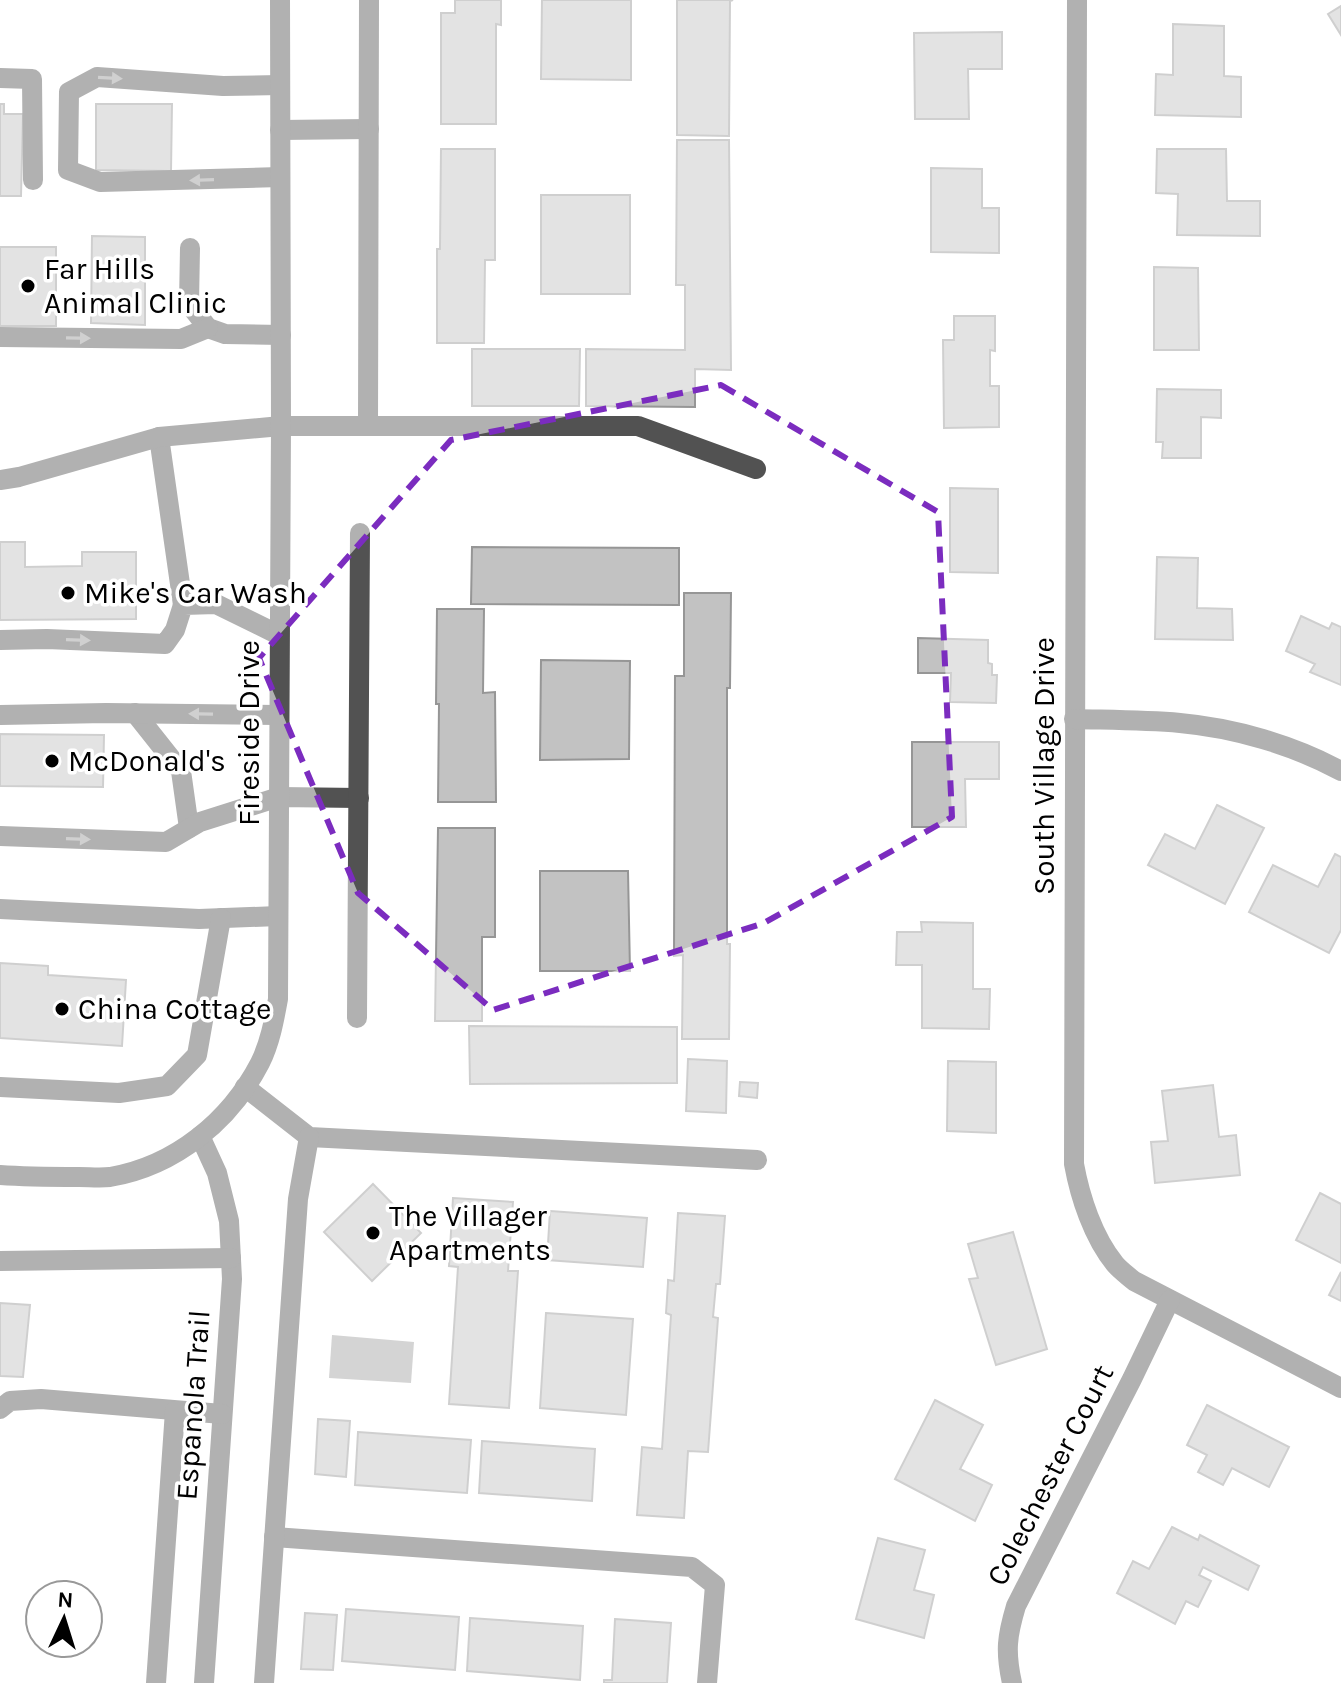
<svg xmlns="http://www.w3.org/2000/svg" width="1341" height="1683" font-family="Karla,sans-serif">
  <rect width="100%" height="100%" fill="#fff"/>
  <!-- water -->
  <path fill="#a0a0a0" d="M332 1335 414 1342 411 1383 329 1378Z"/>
  <!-- building -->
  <g fill="#c2c2c2" stroke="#969696" stroke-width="2">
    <path d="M455 0H501V25L496 24V124H441V13H455Z"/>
    <path d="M542 0H631V80L541 79Z"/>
    <path d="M677 0H733L730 1 729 136 677 135Z"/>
    <path d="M1341 6V35L1328 14Z"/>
    <path d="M1173 24 1224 26V76L1241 77V117L1155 115 1156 74 1173 75Z"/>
    <path d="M1002 32V69H968L969 119H915L914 33Z"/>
    <path d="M0 104H4V114H23L21 196H0Z"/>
    <path d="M96 104H172L171 171 96 170Z"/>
    <path d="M677 140H729L731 370 695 369V407L586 406V349L685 350V285H676Z"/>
    <path d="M441 149H495V260H485L484 343H437V249H440Z"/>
    <path d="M1157 149H1226L1227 201H1260V236L1177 235 1178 194 1156 193Z"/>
    <path d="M931 168 982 169V208H999V253L931 252Z"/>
    <rect x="541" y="195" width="89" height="99"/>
    <path d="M92 236 145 237V325L91 323Z"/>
    <rect x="0" y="247" width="56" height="79"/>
    <path d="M1154 267 1198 268 1199 350H1154Z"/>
    <path d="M954 316H995V351L990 350V386H999V427L944 428 943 340H954Z"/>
    <path d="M472 349H580L579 406H472Z"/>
    <path d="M1157 389 1221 390V418L1201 417V458H1162L1163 442H1156Z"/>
    <path d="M950 488 998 489V573L950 572Z"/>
    <path d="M0 542H25V567L82 566V552H136V619L0 620Z"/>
    <path d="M472 547 679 548V605L471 604Z"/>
    <path d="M1157 557 1198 558 1197 608 1232 609 1233 640 1155 639Z"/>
    <path d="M684 593H731L730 688H727V944H730L729 1039H682L683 955 674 956 675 676H684Z"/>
    <path d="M437 609H484L483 693 495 692 496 802H438L439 704H436Z"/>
    <path d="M1301 616 1329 629 1332 623 1341 627V685L1310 672 1315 664 1286 651Z"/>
    <path d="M918 638 988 640V663L992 664V675H997L996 703 950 702 951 673H918Z"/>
    <path d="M541 660 630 661 629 759 540 760Z"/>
    <path d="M0 734 104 735 103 787 0 786Z"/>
    <path d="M912 742H999V779H965L966 827H912Z"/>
    <path d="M1217 805 1264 828 1225 904 1148 865 1165 834 1195 849Z"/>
    <path d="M438 828H495V937H482V1021H435Z"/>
    <path d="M1335 854 1341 857V930L1329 953 1249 912 1273 865 1318 887Z"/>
    <path d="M540 871H628L630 971H540Z"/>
    <path d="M921 922 973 923V989H990L989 1029 922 1028V965H896L897 932H922Z"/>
    <path d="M0 963 48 966V975L126 980 122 1046 0 1038Z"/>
    <path d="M469 1026 677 1027V1083L470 1084Z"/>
    <path d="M688 1059 727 1061 726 1113 686 1111Z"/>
    <path d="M948 1061 996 1062V1133L947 1131Z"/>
    <path d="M740 1082 758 1083 757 1098 739 1096Z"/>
    <path d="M1213 1085 1219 1137 1236 1135 1240 1175 1155 1183 1151 1142 1168 1141 1162 1091Z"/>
    <path d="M373 1184 421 1233 372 1281 324 1232Z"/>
    <path d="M1320 1193 1341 1204V1263L1296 1240Z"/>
    <path d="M453 1198 513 1202 508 1271H518L509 1408 449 1404 458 1267 449 1266Z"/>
    <path d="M550 1211 647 1218 643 1267 547 1260Z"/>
    <path d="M678 1213 725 1216 720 1284H716L713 1317 718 1318 708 1452 688 1451 684 1518 637 1515 642 1447 662 1449 671 1315 666 1313 668 1283V1280L674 1281Z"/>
    <path d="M1013 1232 1047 1349 996 1365 969 1279 978 1278 968 1244Z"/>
    <path d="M1341 1272V1301L1329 1295Z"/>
    <path d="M0 1303 30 1305 23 1377 0 1376Z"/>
    <path d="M546 1313 633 1319 626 1415 540 1408Z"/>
    <path d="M935 1400 983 1425 960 1469 992 1485 975 1521 895 1479Z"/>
    <path d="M1207 1405 1289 1447 1269 1487 1232 1468 1223 1485 1198 1472 1207 1455 1187 1445Z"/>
    <path d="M318 1419 350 1421 346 1477 315 1474Z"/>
    <path d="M358 1432 471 1440 467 1493 355 1485Z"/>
    <path d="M482 1441 595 1449 592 1501 479 1493Z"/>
    <path d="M1172 1527 1198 1540 1200 1535 1259 1566 1248 1590 1203 1567 1199 1575 1211 1581 1198 1607 1186 1601 1175 1624 1117 1593 1133 1561 1149 1569Z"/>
    <path d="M878 1538 925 1550 914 1590 934 1595 924 1638 856 1619Z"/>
    <path d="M346 1609 459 1617 455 1670 342 1661Z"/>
    <path d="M305 1613 337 1615 333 1670 301 1669Z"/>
    <path d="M470 1618 583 1626 580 1680 467 1671Z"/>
    <path d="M615 1619 671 1623 667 1683H604V1680H612Z"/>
  </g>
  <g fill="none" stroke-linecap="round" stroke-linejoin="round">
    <!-- minor -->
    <g stroke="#525252" stroke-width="20">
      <path d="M1077 0 1074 1164C1080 1197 1093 1237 1115 1264 1120 1270 1127 1275 1134 1281L1341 1388"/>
      <path d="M0 78 32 79 33 180"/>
      <path d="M280 85 223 86 97 77 69 92 68 170 100 182 280 177"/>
      <path d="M280 130 369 129"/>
      <path d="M190 248 189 304 208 328 225 334 281 335"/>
      <path d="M0 337 181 339 208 328"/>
      <path d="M368 426 369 0"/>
      <path d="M159 437 183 605"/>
      <path d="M0 480 19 477 159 437 281 426H638L756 469"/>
      <path d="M0 640 47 639 165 644 175 630 183 605 216 604 279 635"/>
      <path d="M135 713 181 771 189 828"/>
      <path d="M0 715 106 713 279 715"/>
      <path d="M1074 719C1110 720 1145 720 1180 723 1235 728 1293 745 1341 771"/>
      <path d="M0 836 166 842 200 822 279 797 359 798"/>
      <path d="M0 909 199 919 278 916"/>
      <path d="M357 1018 360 533"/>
      <path d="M0 1087 119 1093 167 1086 197 1055 221 918"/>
      <path d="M245 1087 309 1137 757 1160"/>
      <path d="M200 1136 217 1173 229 1221 232 1279 204 1683"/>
      <path d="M0 1175C26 1177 53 1177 79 1177 89 1177 100 1178 110 1177 175 1166 230 1121 260 1063 270 1043 274 1021 278 999L281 426 280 0"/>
      <path d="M0 1261 231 1258"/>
      <path d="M0 1409 10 1401 41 1399 222 1414"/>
      <path d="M274 1537 692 1567 715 1585 707 1683"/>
      <path d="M156 1683 175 1411"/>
      <path d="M264 1683 298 1199 309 1137"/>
      <path d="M1012 1683C1005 1651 1007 1636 1016 1606L1132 1379 1170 1300"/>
    </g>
  </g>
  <!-- one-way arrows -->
  <defs><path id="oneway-solid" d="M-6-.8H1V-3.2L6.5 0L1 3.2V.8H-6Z" transform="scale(2)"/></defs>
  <g fill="#979797">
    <use href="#oneway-solid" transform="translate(110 78) rotate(3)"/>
    <use href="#oneway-solid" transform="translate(202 180) rotate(178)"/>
    <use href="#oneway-solid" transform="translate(78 338) rotate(1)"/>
    <use href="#oneway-solid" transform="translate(78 640) rotate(2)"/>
    <use href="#oneway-solid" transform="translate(201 714) rotate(-179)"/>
    <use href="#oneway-solid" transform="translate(78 839) rotate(2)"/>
  </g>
  <!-- marked area -->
  <path d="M0 0H1341V1683H0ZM721 385 938 512 952 817 764 923 493 1010 358 893 259 658 451 440Z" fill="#fff" fill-opacity=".55" fill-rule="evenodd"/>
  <path fill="none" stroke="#7b2cbf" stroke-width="6" stroke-dasharray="16 10" stroke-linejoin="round" d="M721 385 938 512 952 817 764 923 493 1010 358 893 259 658 451 440Z"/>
  <!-- markers -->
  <g fill="#000" stroke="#fff" stroke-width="3">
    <circle cx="28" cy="286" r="8"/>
    <circle cx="68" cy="593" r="8"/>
    <circle cx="52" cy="761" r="8"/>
    <circle cx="62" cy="1009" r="8"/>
    <circle cx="373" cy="1233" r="8"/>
  </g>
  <g text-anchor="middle" stroke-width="7" stroke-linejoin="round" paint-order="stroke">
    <!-- poi labels -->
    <g font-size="30" fill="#000" stroke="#fff" text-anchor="start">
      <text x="44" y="279">Far Hills<tspan x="44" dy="34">Animal Clinic</tspan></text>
      <text x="84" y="603">Mike's Car Wash</text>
      <text x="68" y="771">McDonald's</text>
      <text x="78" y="1019">China Cottage</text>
      <text x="389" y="1226">The Villager<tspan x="389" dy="34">Apartments</tspan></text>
    </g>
    <!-- street labels -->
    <g font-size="30" fill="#000" stroke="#fff">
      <text transform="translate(249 733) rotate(-90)" y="10">Fireside Drive</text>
      <text transform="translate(1044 766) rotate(-90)" y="10">South Village Drive</text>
      <text transform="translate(193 1405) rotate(-86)" y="10">Espanola Trail</text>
      <text transform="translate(1050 1475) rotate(-63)" y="10">Colechester Court</text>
    </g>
  </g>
  <!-- north arrow -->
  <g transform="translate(64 1619) rotate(4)"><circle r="38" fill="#ffffff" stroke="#999999" stroke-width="2"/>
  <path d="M0-6L14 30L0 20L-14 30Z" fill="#000000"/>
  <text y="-12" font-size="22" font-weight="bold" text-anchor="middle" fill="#000000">N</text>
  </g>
</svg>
